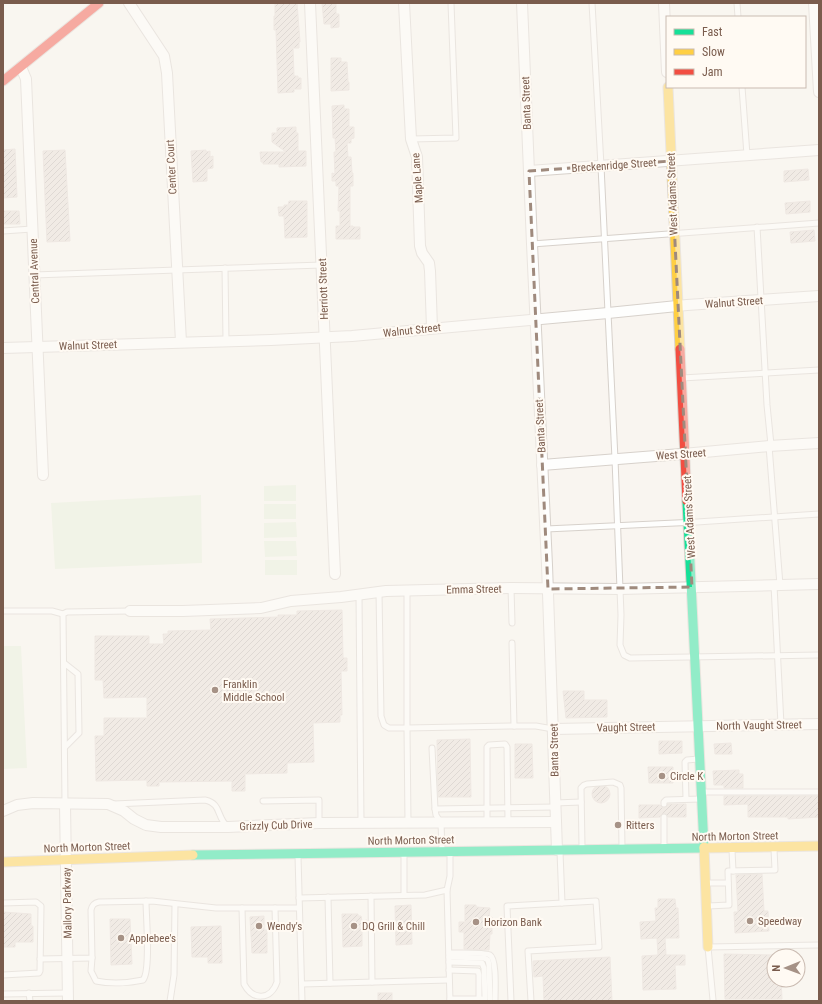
<svg xmlns="http://www.w3.org/2000/svg" width="822" height="1004" font-family="'Roboto Condensed',sans-serif">
  <defs>
    <pattern id="building-hatch" width="6" height="6" patternUnits="userSpaceOnUse"><rect width="6" height="6" fill="#e6ded7"/><path d="M-1 1l2-2M0 6l6-6M5 7l2-2" fill="none" stroke="#bfb7b1"/></pattern>
  </defs>
  <rect width="100%" height="100%" fill="#f9f5f0"/>
  <!-- pitch -->
  <g fill="#e7f0db">
    <path d="M296 485V501H264V486Z"/>
    <path d="M201 495 202 563 55 569 51 503Z"/>
    <rect x="264" y="504" width="32" height="15"/>
    <path d="M296 522 297 537 264 538V523Z"/>
    <path d="M264 541H296L297 556 265 557Z"/>
    <rect x="265" y="560" width="32" height="15"/>
    <path d="M3 646H21L27 768 3 769Z"/>
  </g>
  <!-- building -->
  <g fill="url(#building-hatch)" stroke="#e2d8d2">
    <path d="M275 3H297L300 42H299V48H293L294 76H298V78H301V89H294V92L278 93 276 30H274V16H275Z"/>
    <path d="M322 3H336V14H339V27L331 28V24H324Z"/>
    <path d="M331 58H341V62H347L348 82H349V90L331 91Z"/>
    <path d="M344 105V109H349V127H354V138L351 139V143H347L348 157H351L352 173H353V186H350V226H353V227H360V239H336V226H340V211H338L339 186H336V181H332V173L335 174 334 152H336L335 138H333L332 106Z"/>
    <path d="M296 127V133H298V151H306V166L279 167V164H263V162H261L260 152H286L272 142V133H277V128Z"/>
    <path d="M15 149 17 197 3 198V150Z"/>
    <path d="M65 150 70 241 47 242 43 151Z"/>
    <path d="M206 150V152L210 151V157L213 156V168L207 169V181L193 182 191 151Z"/>
    <path d="M808 169 809 180 784 182V171Z"/>
    <path d="M289 201H307V237L285 238 284 216H279L278 207H284V205H288Z"/>
    <path d="M810 201V212L786 214 785 203Z"/>
    <path d="M3 211H19L20 224H3Z"/>
    <path d="M814 230 815 241 791 243 790 232Z"/>
    <path d="M342 610 343 658H347V671H341L342 715H340V722L313 723 314 762 287 763V773L245 774V791H232V781L159 782V786H147V780L96 781 95 736H104V718H147V697L104 698 103 680H95V636H149V644H164L163 634H168V631L211 630 210 619 278 617V615H297V611Z"/>
    <path d="M563 691H584V700H607V717L566 718Z"/>
    <path d="M470 739 471 797H438L437 740Z"/>
    <path d="M659 741H682V753L659 754Z"/>
    <path d="M731 743 732 754H715L714 744Z"/>
    <path d="M515 744H532L533 778H515Z"/>
    <path d="M648 767H673V783H649Z"/>
    <path d="M739 770V774H743V788H724V785H714L713 771Z"/>
    <circle cx="601" cy="794" r="9"/>
    <path d="M724 796H819V817L788 819V817H748V804L724 805Z"/>
    <path d="M668 804H686V817H668L666 814 664 813 661 815 660 817 639 818V805H660L662 807 664 808Z"/>
    <path d="M762 874 764 911H768L769 931 735 933 734 912H738L736 875Z"/>
    <path d="M658 899H675L676 908H678L679 938H665L666 955H685V965H675L676 989 643 990 642 956 658 955 657 938 641 939 640 922 656 921 655 908H658Z"/>
    <path d="M411 905 412 944 396 945 395 906Z"/>
    <path d="M465 905H476V907L490 908 489 917H492V934H490L489 950 464 949V932H459V922H465Z"/>
    <path d="M3 912 31 914V926H33V942H15V947H3Z"/>
    <path d="M342 914H358V916H361L362 921 367 920V931H362V946L343 947Z"/>
    <path d="M264 916V930H267V953H252L250 917Z"/>
    <path d="M110 919H130L132 964 111 965Z"/>
    <path d="M221 926 222 963H208V957H192L191 927Z"/>
    <path d="M724 954 774 955V980H781L782 999H725Z"/>
    <path d="M610 957 612 1001H544L543 976 534 977 533 961Z"/>
    <rect x="378" y="993" width="14" height="8"/>
  </g>
  <g fill="none" stroke-linecap="round" stroke-linejoin="round">
    <defs>
      <g id="lane">
        <path d="M592 3 601 166 615 459 621 615 620 645 624 655 630 658 819 655"/>
        <path d="M737 3 738 17"/>
        <path d="M742 87 747 155"/>
        <path d="M411 139 456 138 451 3"/>
        <path d="M757 227 767 405 771 445"/>
        <path d="M3 231 32 229"/>
        <path d="M532 244 819 223"/>
        <path d="M225 268 226 341"/>
        <path d="M34 275 322 265"/>
        <path d="M682 378 819 370"/>
        <path d="M769 446 780 585"/>
        <path d="M546 529 697 522 819 514"/>
        <path d="M774 585 781 725"/>
        <path d="M511 588 512 623"/>
        <path d="M379 592 381 716 384 725 389 728H407V591"/>
        <path d="M359 595 361 823"/>
        <path d="M3 611H52L63 614"/>
        <path d="M512 643 514 726"/>
        <path d="M64 663 78 674 79 733 65 747"/>
        <path d="M432 748 435 809 436 815 441 823 442 849"/>
        <path d="M703 792H819"/>
        <path d="M686 799 685 762 687 760 698 759"/>
        <path d="M263 801 319 800V823"/>
        <path d="M555 803 581 802"/>
        <path d="M65 804 63 614 67 612 130 611"/>
        <path d="M114 804 205 800C222 804 216 816 227 826"/>
        <path d="M664 804V802L666 800 701 799"/>
        <path d="M435 809 555 807"/>
        <path d="M664 817V846"/>
        <path d="M487 822V747L489 745 505 744 507 747 508 822"/>
        <path d="M408 823 407 728 514 726H536L553 729"/>
        <path d="M582 846 581 788 584 785 587 784 613 782 620 785 621 788 622 847"/>
        <path d="M732 850 733 871"/>
        <path d="M404 855V895"/>
        <path d="M298 856 302 1001"/>
        <path d="M707 883H728"/>
        <path d="M371 896 372 982"/>
        <path d="M328 897 330 983"/>
        <path d="M299 898 425 895 447 890"/>
        <path d="M3 903 36 902 41 906 40 971 39 973 3 975"/>
        <path d="M708 906 729 905 728 871 775 870 774 849"/>
        <path d="M242 908 244 984C253 1001 271 1000 277 982L275 908"/>
        <path d="M449 953C457 953 484 952 490 955 497 959 495 992 495 1001"/>
        <path d="M449 957 484 958 488 960 489 965 490 999"/>
        <path d="M92 958 91 971 96 981C110 984 129 983 143 980 151 971 146 916 146 901"/>
        <path d="M40 959 92 958 91 910C92 905 94 903 99 902L152 901 216 908H299"/>
        <path d="M449 962 482 963 484 968 485 999"/>
        <path d="M449 970 478 971 479 975V999"/>
        <path d="M302 984 449 980"/>
        <path d="M29 993 30 1001"/>
        <path d="M3 994 68 993"/>
        <path d="M450 999H482"/>
        <path d="M713 1000 708 947 819 945"/>
        <path d="M170 1001 174 975 175 904"/>
        <path d="M450 1001 447 890 450 876V854"/>
        <path d="M511 1001 507 906 562 903 560 852"/>
        <path d="M531 1001 528 951 599 947 596 901 562 903"/>
      </g>
      <g id="street">
        <path d="M129 3 164 56 167 73 181 342"/>
        <path d="M310 3 335 574"/>
        <path d="M404 3 411 139 417 157 420 246 422 253 429 263 430 271 432 328"/>
        <path d="M522 3 532 244 547 565 557 850"/>
        <path d="M664 3 667 72"/>
        <path d="M814 3 819 92"/>
        <path d="M21 67 26 79 43 475"/>
        <path d="M529 171 819 150"/>
        <path d="M3 348 271 340 352 336 608 313 687 305 819 296"/>
        <path d="M542 465 694 453 769 446 819 443"/>
        <path d="M130 611H183L261 608 291 601 341 597 386 591 511 588 620 589 819 584"/>
        <path d="M554 729 819 724"/>
        <path d="M65 804 68 1001"/>
        <path d="M3 811 17 805 33 803 108 804 124 811 134 819 146 825 161 827H228L319 823 556 822"/>
      </g>
      <g id="fast">
        <path d="M687 501 704 847"/>
        <path d="M193 855 704 848"/>
      </g>
      <g id="slow">
        <path d="M668 87 680 349"/>
        <path d="M704 847 708 947"/>
        <path d="M704 848 819 846"/>
        <path d="M3 862 193 855"/>
      </g>
      <g id="jam">
        <path d="M3 81 99 3"/>
        <path d="M680 349 687 501"/>
      </g>
    </defs>
    <!-- lane casing -->
    <use href="#lane" stroke="#d7d1cb" stroke-width="7"/>
    <!-- street casing -->
    <use href="#street" stroke="#d7d1cb" stroke-width="12"/>
    <!-- fast casing -->
    <use href="#fast" stroke="#d9d2cb" stroke-width="11"/>
    <!-- slow casing -->
    <use href="#slow" stroke="#d9d2cb" stroke-width="11"/>
    <!-- jam casing -->
    <use href="#jam" stroke="#d9d2cb" stroke-width="11"/>
    <!-- lane -->
    <use href="#lane" stroke="#fefefd" stroke-width="5"/>
    <!-- street -->
    <use href="#street" stroke="#fefefd" stroke-width="10"/>
    <!-- fast -->
    <use href="#fast" stroke="#16e098" stroke-width="9"/>
    <!-- slow -->
    <use href="#slow" stroke="#ffcf43" stroke-width="9"/>
    <!-- jam -->
    <use href="#jam" stroke="#f24e42" stroke-width="9"/>
  </g>
  <!-- marked area -->
  <path d="M0 0H822V1004H0ZM671 161 692 587 548 589 529 171Z" fill="#f9f5f0" fill-opacity=".55" fill-rule="evenodd"/>
  <path fill="none" stroke="#9f8a7d" stroke-width="3" stroke-dasharray="8 5" stroke-linejoin="round" d="M671 161 692 587 548 589 529 171Z"/>
  <!-- markers -->
  <g fill="#a69286" stroke="#fffaf3" stroke-width="1.5">
    <circle cx="215" cy="690" r="4"/>
    <circle cx="662" cy="776" r="4"/>
    <circle cx="618" cy="825" r="4"/>
    <circle cx="750" cy="921" r="4"/>
    <circle cx="476" cy="922" r="4"/>
    <circle cx="259" cy="926" r="4"/>
    <circle cx="354" cy="926" r="4"/>
    <circle cx="121" cy="938" r="4"/>
  </g>
  <g text-anchor="middle" stroke-width="4" stroke-linejoin="round" paint-order="stroke">
    <!-- street labels -->
    <g font-size="11" fill="#7a5c4d" stroke="#fffaf3">
      <text transform="translate(526 103) rotate(-92)" y="4">Banta Street</text>
      <text transform="translate(614 165) rotate(-4)" y="4">Breckenridge Street</text>
      <text transform="translate(171 167) rotate(-93)" y="4">Center Court</text>
      <text transform="translate(417 178) rotate(-94)" y="4">Maple Lane</text>
      <text transform="translate(672 194) rotate(-92)" y="4">West Adams Street</text>
      <text transform="translate(34 271) rotate(-92)" y="4">Central Avenue</text>
      <text transform="translate(323 289) rotate(-92)" y="4">Herriott Street</text>
      <text transform="translate(734 302) rotate(-4)" y="4">Walnut Street</text>
      <text transform="translate(412 330) rotate(-6)" y="4">Walnut Street</text>
      <text transform="translate(88 345) rotate(-2)" y="4">Walnut Street</text>
      <text transform="translate(540 426) rotate(-93)" y="4">Banta Street</text>
      <text transform="translate(681 454) rotate(-4)" y="4">West Street</text>
      <text transform="translate(689 517) rotate(-93)" y="4">West Adams Street</text>
      <text transform="translate(474 589) rotate(-1)" y="4">Emma Street</text>
      <text transform="translate(759 725) rotate(-1)" y="4">North Vaught Street</text>
      <text transform="translate(626 727) rotate(-1)" y="4">Vaught Street</text>
      <text transform="translate(554 750) rotate(-91)" y="4">Banta Street</text>
      <text transform="translate(276 825) rotate(-2)" y="4">Grizzly Cub Drive</text>
      <text transform="translate(735 836) rotate(-1)" y="4">North Morton Street</text>
      <text transform="translate(411 840) rotate(-1)" y="4">North Morton Street</text>
      <text transform="translate(87 847) rotate(-2)" y="4">North Morton Street</text>
      <text transform="translate(67 903) rotate(-91)" y="4">Mallory Parkway</text>
    </g>
    <!-- poi labels -->
    <g font-size="11" fill="#7a5c4d" stroke="#fffaf3" text-anchor="start">
      <text x="223" y="688">Franklin<tspan x="223" dy="13">Middle School</tspan></text>
      <text x="670" y="780">Circle K</text>
      <text x="626" y="829">Ritters</text>
      <text x="758" y="925">Speedway</text>
      <text x="484" y="926">Horizon Bank</text>
      <text x="267" y="930">Wendy's</text>
      <text x="362" y="930">DQ Grill &amp; Chill</text>
      <text x="129" y="942">Applebee's</text>
    </g>
  </g>
  <!-- border -->
  <rect width="822" height="1004" fill="none" stroke="#7a5c4d" stroke-width="8"/>
  <!-- legend -->
  <rect x="666" y="16" width="140" height="72" fill="#fffaf3" stroke="#cabbb1"/>
  <rect x="674" y="29" width="20" height="6" fill="#16e098" stroke="#cabbb1"/>
  <text x="702" y="36" font-size="12" fill="#7a5c4d">Fast</text>
  <rect x="674" y="49" width="20" height="6" fill="#ffcf43" stroke="#cabbb1"/>
  <text x="702" y="56" font-size="12" fill="#7a5c4d">Slow</text>
  <rect x="674" y="69" width="20" height="6" fill="#f24e42" stroke="#cabbb1"/>
  <text x="702" y="76" font-size="12" fill="#7a5c4d">Jam</text>
  <!-- north arrow -->
  <g transform="translate(786 968) rotate(269)"><circle r="19" fill="#fffaf3" stroke="#cabbb1"/>
  <path d="M0-3L7 15L0 10L-7 15Z" fill="#a69286"/>
  <text y="-6" font-size="11" font-weight="bold" text-anchor="middle" fill="#7a5c4d">N</text>
  </g>
</svg>
